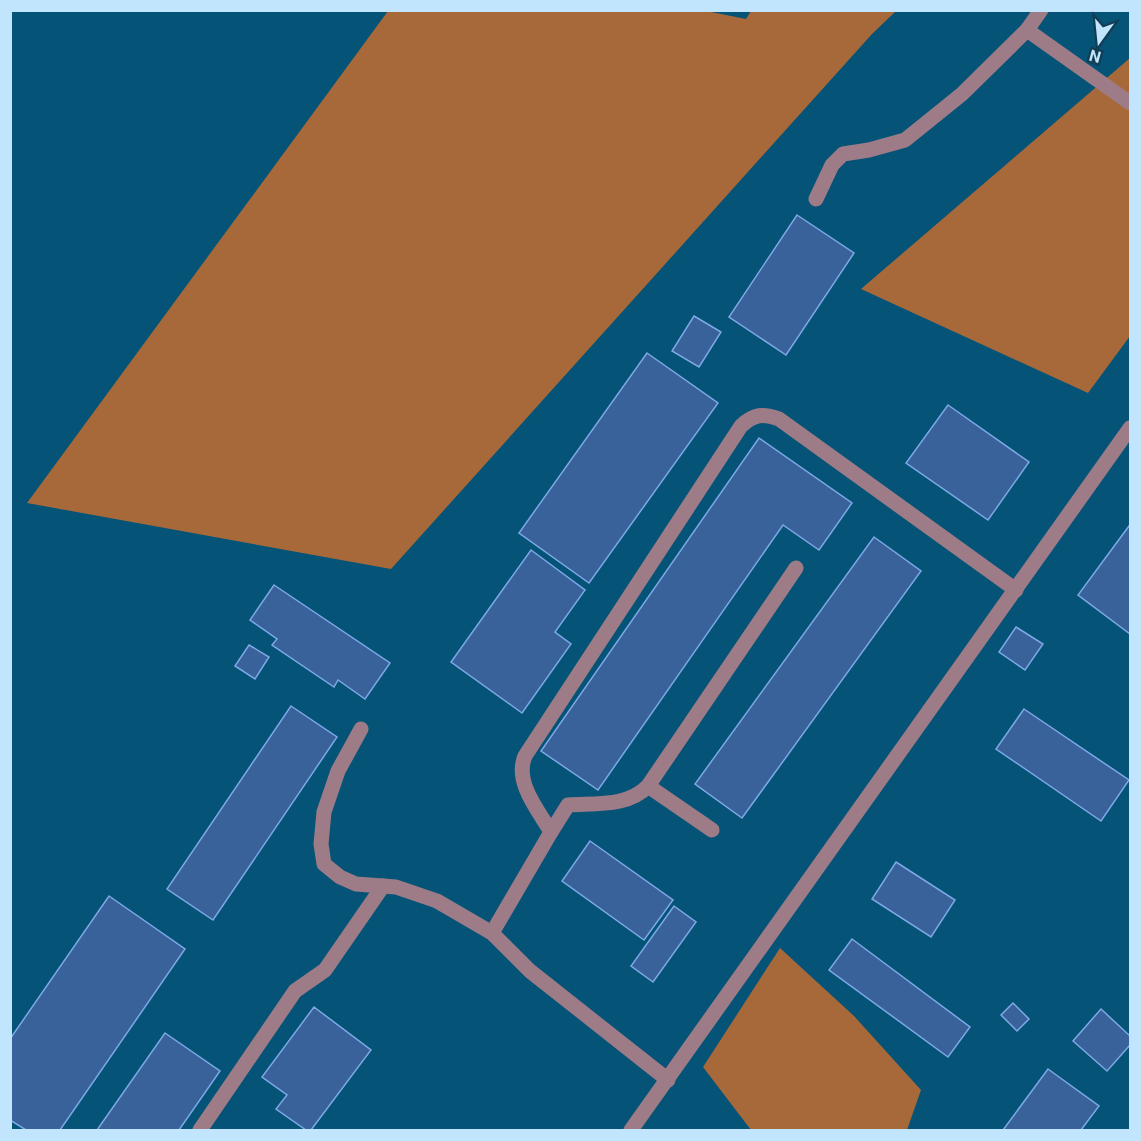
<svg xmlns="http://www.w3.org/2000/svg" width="1141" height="1141" font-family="Roboto,sans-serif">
  <rect width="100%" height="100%" fill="#044868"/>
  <!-- built -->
  <path fill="#055377" d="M10 11H1130V1130H11Z"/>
  <!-- forest -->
  <g fill="#a76939">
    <path d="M701 10 746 19 751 11H896L872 34 391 569 27 503 388 11Z"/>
    <path d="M1130 58V336L1088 393 861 289Z"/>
    <path d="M780 948 854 1016 921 1090 907 1130H751L703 1067Z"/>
  </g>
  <!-- building -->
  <g fill="#39629a" stroke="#7da9e7" stroke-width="1.5">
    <path d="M797 215 854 253 786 355 729 317Z"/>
    <path d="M694 316 721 332 699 367 672 351Z"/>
    <path d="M647 353 718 403 589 583 519 533Z"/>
    <path d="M948 405 1029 462 988 520 906 463Z"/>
    <path d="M759 438 852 503 819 550 783 525 598 790 541 751Z"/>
    <path d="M1129 526 1130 527V634L1078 595Z"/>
    <path d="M874 537 921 571 742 818 695 784Z"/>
    <path d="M531 550 585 590 555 632 571 644 522 713 451 662Z"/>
    <path d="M274 585 390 663 365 699 338 680 334 687 272 645 277 639 250 620Z"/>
    <path d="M1016 627 1043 644 1025 670 999 652Z"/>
    <path d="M249 645 269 657 255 679 235 666Z"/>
    <path d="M291 706 337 737 213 920 167 889Z"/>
    <path d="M1024 709 1129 780 1101 821 996 749Z"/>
    <path d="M590 841 673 900 644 940 562 881Z"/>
    <path d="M896 862 955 900 931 937 872 899Z"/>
    <path d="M109 896 185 949 60 1130H26L10 1120V1039Z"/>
    <path d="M674 906 696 922 653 982 631 966Z"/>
    <path d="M852 939 970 1027 948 1057 829 970Z"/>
    <path d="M1013 1003 1029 1019 1017 1031 1001 1015Z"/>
    <path d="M314 1007 371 1050 311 1130H306L276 1109 287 1095 262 1077Z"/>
    <path d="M1101 1009 1130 1036V1045L1107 1071 1073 1041Z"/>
    <path d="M165 1033 220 1071 179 1130H97Z"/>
    <path d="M1048 1069 1099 1106 1081 1130H1003Z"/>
  </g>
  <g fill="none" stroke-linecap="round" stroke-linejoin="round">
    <!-- minor -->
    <g stroke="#9e7c87" stroke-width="15">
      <path d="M1027 30 1130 103"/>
      <path d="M816 199 832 165 843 154 869 150 905 140 962 94 1027 30 1041 10"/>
      <path d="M361 729 338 771 324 812 321 844 324 864 340 877 356 884 396 887 437 901 492 933 530 971 668 1080"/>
      <path d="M648 786 712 830"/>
      <path d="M551 832 568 805C596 803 628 807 648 786L796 568"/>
      <path d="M492 933 551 832C538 810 514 782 525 756L741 426C754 414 763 413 779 419L1016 590"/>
      <path d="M200 1130 295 991 325 970 383 886"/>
      <path d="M631 1130 1130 428"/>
    </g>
  </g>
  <!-- border -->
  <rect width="1141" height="1141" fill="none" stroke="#c0e5fd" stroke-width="24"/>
  <!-- north arrow -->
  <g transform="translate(1099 42) rotate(195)" stroke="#133d54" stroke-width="4.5" paint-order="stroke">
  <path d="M0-4.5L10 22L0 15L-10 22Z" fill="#c0e5fd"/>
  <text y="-9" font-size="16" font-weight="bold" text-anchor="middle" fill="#c0e5fd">N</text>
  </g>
</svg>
